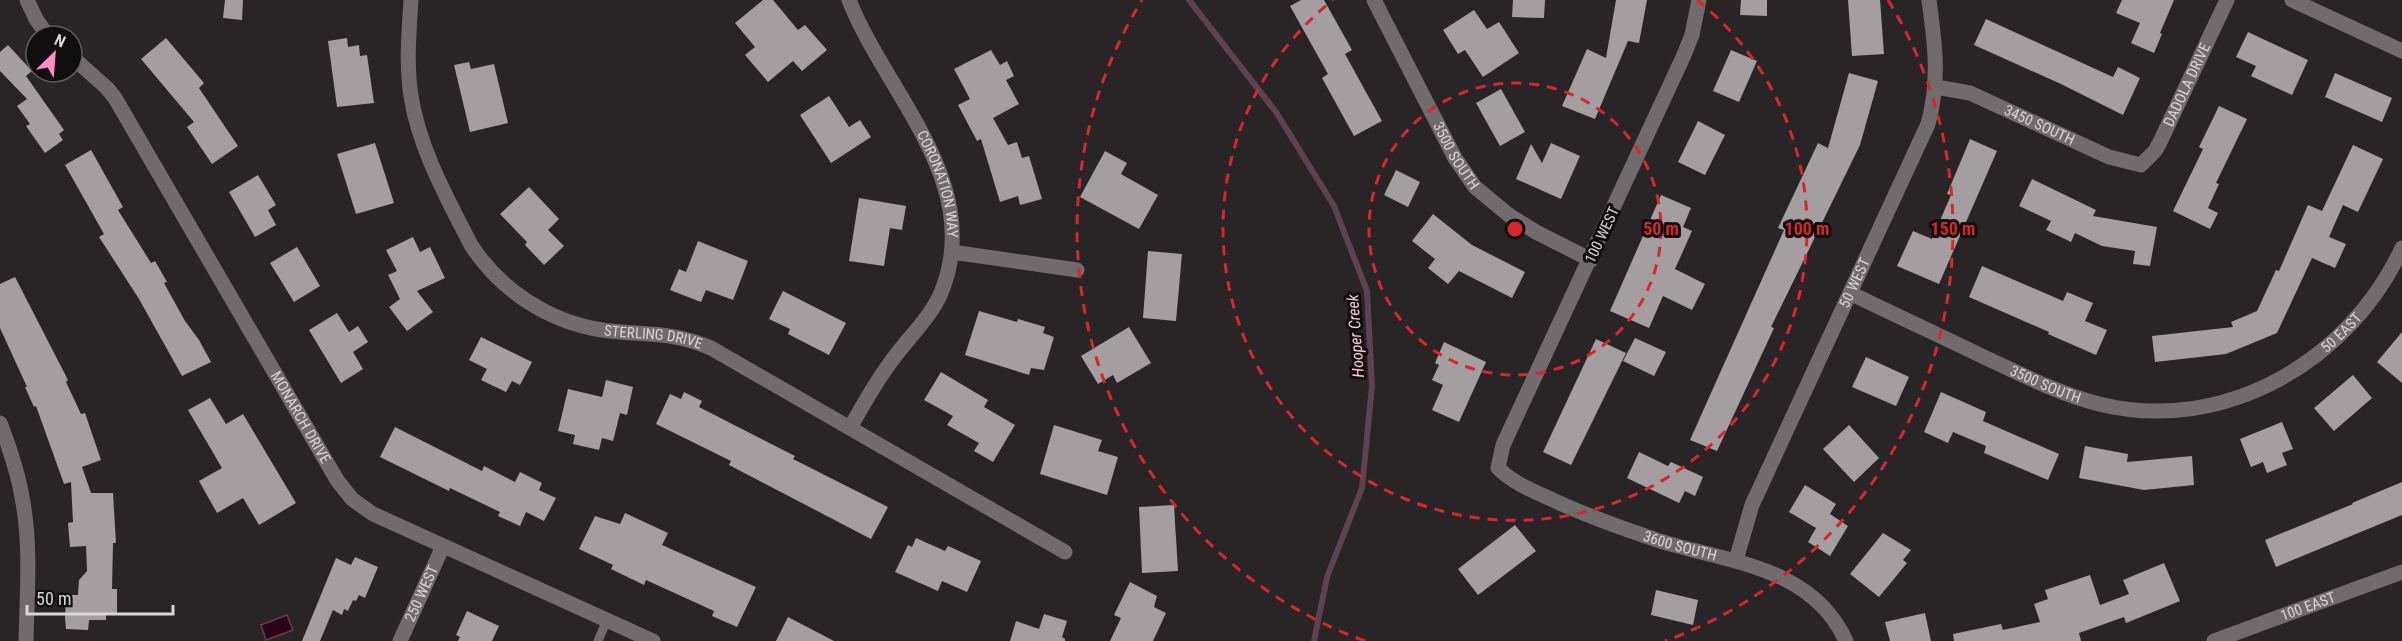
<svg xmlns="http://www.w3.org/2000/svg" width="2402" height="641" font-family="'Roboto Condensed',sans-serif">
  <rect width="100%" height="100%" fill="#292426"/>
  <!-- water -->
  <path fill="#2b0217" stroke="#5f4251" stroke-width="1.5" d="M287 615 293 630 266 640 261 625Z"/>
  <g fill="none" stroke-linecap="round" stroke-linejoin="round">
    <!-- stream -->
    <path stroke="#5f4251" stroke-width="6" d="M1189 0 1276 112 1334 206 1367 291 1372 386 1362 488 1327 577 1314 641"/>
  </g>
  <!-- building -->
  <g fill="#a59ea1">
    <path d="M225 0H243L242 20 223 18Z"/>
    <path d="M763 0H773L798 30 805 25 827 50 802 71 793 61 768 82 745 55 755 47 735 23Z"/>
    <path d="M1301 0H1324L1352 50 1345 54 1382 121 1354 136 1322 78 1328 74 1290 6Z"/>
    <path d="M1513 0H1545L1544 18 1512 17Z"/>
    <path d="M1616 0H1647L1639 43 1628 41 1595 119 1562 106 1587 49 1606 58Z"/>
    <path d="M1741 0H1767V16L1740 15Z"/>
    <path d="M1848 0H1880L1884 54 1852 56Z"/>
    <path d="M2122 0H2174L2160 33 2162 34 2154 53 2131 43 2140 23 2116 13Z"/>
    <path d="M1474 10 1487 29 1499 22 1519 53 1483 77 1465 50 1458 54 1443 30Z"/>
    <path d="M1986 19 2113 77 2118 67 2140 78 2123 115 2061 84 1974 45Z"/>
    <path d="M2248 32 2308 60 2292 95 2251 76 2256 66 2236 57Z"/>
    <path d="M166 38 204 83 199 88 238 146 212 164 187 127 194 122 141 59Z"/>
    <path d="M347 38 348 47 359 45 360 56 367 55 374 103 337 107 328 41Z"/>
    <path d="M8 45 32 71 26 76 64 130 59 134 63 140 45 153 26 126 30 124 17 106 27 99 0 71V52Z"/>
    <path d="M991 50 1000 65 1007 61 1014 76 1006 80 1019 104 993 118 1008 145 1017 142 1022 158 1029 156 1042 199 1020 205 1018 196 1000 202 981 139 977 141 958 105 970 99 954 69Z"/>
    <path d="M1731 50 1757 61 1739 102 1713 91Z"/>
    <path d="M469 62 471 69 494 64 508 123 470 132 454 65Z"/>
    <path d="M1849 73 1878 81 1860 145 1771 327 1774 328 1717 451 1690 440 1784 230 1778 228 1818 143 1828 148Z"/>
    <path d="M2335 73 2392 98 2382 122 2325 97Z"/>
    <path d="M1501 89 1525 132 1500 146 1476 103Z"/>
    <path d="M829 96 849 127 860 120 871 137 831 163 800 115Z"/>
    <path d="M2219 106 2247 119 2216 183 2219 184 2208 208 2218 213 2210 229 2173 211 2203 149 2199 147Z"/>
    <path d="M1698 121 1725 135 1705 175 1678 162Z"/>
    <path d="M1970 139 1997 151 1939 284 1897 266 1913 231 1932 239 1951 195 1947 194Z"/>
    <path d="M375 143 394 203 356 214 337 154Z"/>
    <path d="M1551 143 1580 156 1561 199 1516 179 1531 144 1542 163Z"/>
    <path d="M2353 145 2383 159 2358 212 2343 205 2329 237 2346 244 2335 268 2312 258 2277 333 2226 354 2155 362 2152 336 2233 327 2231 322 2257 311 2276 270 2279 271 2308 205 2322 211Z"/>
    <path d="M91 150 123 207 118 210 151 263 155 261 167 282 164 283 185 321 199 340 211 362 182 376 139 299 99 237 104 234 65 165Z"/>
    <path d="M1105 151 1127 163 1121 174 1158 195 1139 229 1080 197Z"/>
    <path d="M1396 170 1420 182 1408 207 1384 195Z"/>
    <path d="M258 175 276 205 268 210 276 225 255 237 229 192Z"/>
    <path d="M2032 179 2096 210 2093 216 2157 227 2150 266 2133 264 2135 251 2102 246 2075 233 2071 242 2046 230 2051 221 2019 206Z"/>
    <path d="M529 187 559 219 548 230 564 246 544 265 525 245 527 242 500 214Z"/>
    <path d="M1661 195 1691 208 1683 227 1692 231 1675 269 1705 284 1692 310 1663 296 1649 328 1610 311Z"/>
    <path d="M859 198 906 206 902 230 890 228 884 266 849 261Z"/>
    <path d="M1433 214 1472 245 1525 272 1512 298 1459 271 1448 284 1428 268 1435 259 1412 241Z"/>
    <path d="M413 237 420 252 430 247 445 278 417 291 433 312 407 331 389 307 400 299 388 275 397 271 386 250Z"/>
    <path d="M698 241 748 261 733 300 706 290 701 302 670 290 679 269 686 272Z"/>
    <path d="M297 247 320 286 294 302 270 263Z"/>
    <path d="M1148 251 1182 254 1176 321 1143 318Z"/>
    <path d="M1982 266 2063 301 2067 292 2093 303 2085 321 2107 330 2096 355 2048 334 2049 332 1969 297Z"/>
    <path d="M15 277 68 380 66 382 81 414 85 413 101 460 82 467 91 493H113L116 543H113L112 589H117V615L106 614V620H89L88 630 66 629 65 618 66 595H78L79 580 87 571 86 546 70 547 68 523 73 522 71 482 64 484 36 406 34 407 25 387H27L0 328V284Z"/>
    <path d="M783 291 846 323 829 355 788 334 790 329 769 319Z"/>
    <path d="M979 311 1017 322 1018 319 1045 327 1043 333 1054 337 1044 370 1031 368 1029 375 965 355Z"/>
    <path d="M337 313 349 332 358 326 368 342 353 352 363 369 341 383 309 330Z"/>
    <path d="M1129 327 1151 363 1117 383 1113 375 1098 384 1081 356Z"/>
    <path d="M2402 332V383L2377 362Z"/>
    <path d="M481 337 532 362 520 385 512 381 506 392 481 380 487 369 469 360Z"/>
    <path d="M1635 338 1666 352 1654 376 1623 361Z"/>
    <path d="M1596 339 1626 353 1571 465 1543 452Z"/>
    <path d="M1444 342 1486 362 1459 422 1432 410 1443 385 1432 380 1439 365 1435 363Z"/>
    <path d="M1866 357 1909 377 1896 406 1852 387Z"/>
    <path d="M941 372 988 400 984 407 1015 425 993 462 974 451 979 443 947 425 953 416 924 400Z"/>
    <path d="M2353 375 2372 398 2334 431 2314 408Z"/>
    <path d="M606 380 633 387 627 415 620 413 613 441 602 438 599 450 573 444 575 435 558 431 568 389 602 397Z"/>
    <path d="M684 392 702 401 699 407 795 456 793 459 888 507 871 539 729 465 731 461 656 424 670 394 681 399Z"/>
    <path d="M1941 392 1986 412 1983 421 2059 454 2048 480 1984 453 1986 446 1953 432 1948 443 1924 432Z"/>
    <path d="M210 398 226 424 243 414 296 503 259 525 243 498 217 513 199 481 222 468 188 410Z"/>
    <path d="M2282 422 2293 449 2282 453 2287 465 2267 473 2263 462 2251 467 2240 439Z"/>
    <path d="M1054 425 1102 440 1098 451 1118 457 1107 495 1040 474Z"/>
    <path d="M1849 425 1879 458 1854 482 1823 449Z"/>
    <path d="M395 427 482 471 484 466 515 482 520 472 542 483 539 490 556 498 544 521 526 512 520 526 498 516 500 512 450 488 449 491 380 457Z"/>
    <path d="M2085 446 2128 454 2127 462 2192 456 2194 485 2144 490 2079 478Z"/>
    <path d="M1639 452 1668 466 1671 462 1703 477 1695 496 1685 491 1679 503 1627 478Z"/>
    <path d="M2402 482V515L2276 567 2265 540 2353 504 2352 503Z"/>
    <path d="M1805 485 1836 504 1830 514 1848 526 1830 556 1808 542 1816 528 1789 512Z"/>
    <path d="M1174 505 1178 571 1142 573 1139 507Z"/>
    <path d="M625 513 668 533 662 545 756 587 737 627 712 616 714 611 646 580 644 585 611 569 613 565 579 549 595 516 620 524Z"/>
    <path d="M1515 525 1536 551 1478 595 1458 569Z"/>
    <path d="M1883 533 1911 550 1903 560 1907 563 1879 597 1850 574Z"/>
    <path d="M916 538 945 551 948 546 981 561 967 592 942 581 938 591 895 572 908 545 912 547Z"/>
    <path d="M355 557 378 567 365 598 359 595 356 601 353 600 348 611 344 609 342 615 333 610 320 641H302L336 558 351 565Z"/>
    <path d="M2164 563 2180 601 2126 623 2124 617 2079 633 2081 641H1954L1953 634 2001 624 2003 630 2040 622 2034 604 2048 599 2045 590 2090 575 2100 605 2129 594 2123 580Z"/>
    <path d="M1130 582 1157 596 1154 607 1166 613 1153 641H1110L1121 618 1114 615Z"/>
    <path d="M1656 590 1698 600 1693 625 1651 615Z"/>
    <path d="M467 611 499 626 492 641H458L460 637 456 635Z"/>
    <path d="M1925 613 1931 641H1890L1885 622Z"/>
    <path d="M1044 614 1067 621 1062 637 1065 639V641H1010L1016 621 1039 629Z"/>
    <path d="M788 617 834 641H776Z"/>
  </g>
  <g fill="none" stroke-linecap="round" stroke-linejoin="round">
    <!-- service -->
    <path stroke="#716b6d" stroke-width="9" d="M598 641 607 620"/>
    <!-- minor -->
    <g stroke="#716b6d" stroke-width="15">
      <path d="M27 0 36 19 48 36"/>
      <path id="s1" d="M411 0C409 32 406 64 411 96 419 148 447 198 471 245 500 290 549 322 602 330 644 336 669 330 711 348L1065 552"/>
      <path id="s2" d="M849 0C886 94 986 184 941 293 930 318 909 337 893 359 876 381 863 405 850 428"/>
      <path id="s3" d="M1374 0 1455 158 1475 187 1510 216 1536 232 1591 260"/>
      <path id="s4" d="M1699 0 1692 35 1684 55 1503 445 1498 468C1513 483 1533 491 1553 500 1587 516 1624 529 1660 541 1727 562 1812 566 1846 641"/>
      <path d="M2292 0 2402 51"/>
      <path id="s5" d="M72 57 107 88 115 98 337 480 352 499 373 514 653 641"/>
      <path id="s6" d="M1936 87 1970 93 2109 157 2141 165 2155 151 2160 142 2227 0"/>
      <path d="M952 252 1077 270"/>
      <path id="s7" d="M1850 293C1895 315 1941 336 1986 358 2023 375 2059 394 2099 404 2224 435 2350 361 2402 248"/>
      <path d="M0 423C10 449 19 475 23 503 31 548 27 595 26 641"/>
      <path id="s8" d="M1736 560 1752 505 1928 124C1940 80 1935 44 1929 0"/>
      <path id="s9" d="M400 641 443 546"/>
      <path id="s10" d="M2214 641 2402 572"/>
    </g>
  </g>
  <!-- distance rings -->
  <g fill="none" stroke="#d62828" stroke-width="3" stroke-dasharray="10 8">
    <circle cx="1515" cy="229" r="146"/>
    <path d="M1697 0A292 292 0 1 1 1333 0"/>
    <path d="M1365 641A438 438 0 0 1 1142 0M1888 0A438 438 0 0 1 1665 641"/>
  </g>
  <g text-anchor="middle" stroke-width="6" stroke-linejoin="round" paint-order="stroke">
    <!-- street labels -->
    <g font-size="15" fill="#d9d6d7" stroke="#100e0f">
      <text dy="5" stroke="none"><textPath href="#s6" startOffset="314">DADOLA DRIVE</textPath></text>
      <text dy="5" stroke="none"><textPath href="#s6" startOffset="111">3450 SOUTH</textPath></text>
      <text dy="5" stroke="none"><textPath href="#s3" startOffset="176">3500 SOUTH</textPath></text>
      <text dy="5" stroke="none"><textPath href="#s2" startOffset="206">CORONATION WAY</textPath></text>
      <text transform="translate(1602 235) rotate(-65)" y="5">100 WEST</text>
      <text dy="5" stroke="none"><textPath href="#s8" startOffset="302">50 WEST</textPath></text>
      <text dy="5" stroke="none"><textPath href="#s7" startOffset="537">50 EAST</textPath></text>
      <text dy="5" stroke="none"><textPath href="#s1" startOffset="470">STERLING DRIVE</textPath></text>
      <text dy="5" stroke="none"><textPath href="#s7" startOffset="216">3500 SOUTH</textPath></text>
      <text dy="5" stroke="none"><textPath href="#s5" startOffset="429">MONARCH DRIVE</textPath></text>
      <text dy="5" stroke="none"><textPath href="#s4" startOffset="710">3600 SOUTH</textPath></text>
      <text dy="5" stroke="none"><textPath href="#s9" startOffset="52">250 WEST</textPath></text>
      <text dy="5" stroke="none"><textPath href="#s10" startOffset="100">100 EAST</textPath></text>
    </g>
    <!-- water labels -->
    <g font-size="16" font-style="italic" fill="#fdcbdf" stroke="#100e0f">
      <text transform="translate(1355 336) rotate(-94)" y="6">Hooper Creek</text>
    </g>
  </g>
  <circle cx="1515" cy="229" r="9" fill="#d62828" stroke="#100e0f" stroke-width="3"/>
  <g font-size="18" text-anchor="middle" font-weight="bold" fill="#d62828" stroke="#100e0f" stroke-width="6" stroke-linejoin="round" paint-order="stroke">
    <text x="1661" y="235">50 m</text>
    <text x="1807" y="235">100 m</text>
    <text x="1953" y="235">150 m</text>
  </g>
  <!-- north arrow -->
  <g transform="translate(54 54) rotate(25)"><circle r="28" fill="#100e0f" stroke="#605e5f" stroke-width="1.5"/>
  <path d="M0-4.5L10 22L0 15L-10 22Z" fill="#fd8ebf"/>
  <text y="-9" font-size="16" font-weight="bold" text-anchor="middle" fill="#d9d6d7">N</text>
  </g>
  <!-- scale -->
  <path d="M27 605v9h146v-9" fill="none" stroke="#d9d6d7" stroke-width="3"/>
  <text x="36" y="605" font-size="18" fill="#d9d6d7" stroke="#100e0f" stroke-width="4.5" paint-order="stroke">50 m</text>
</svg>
